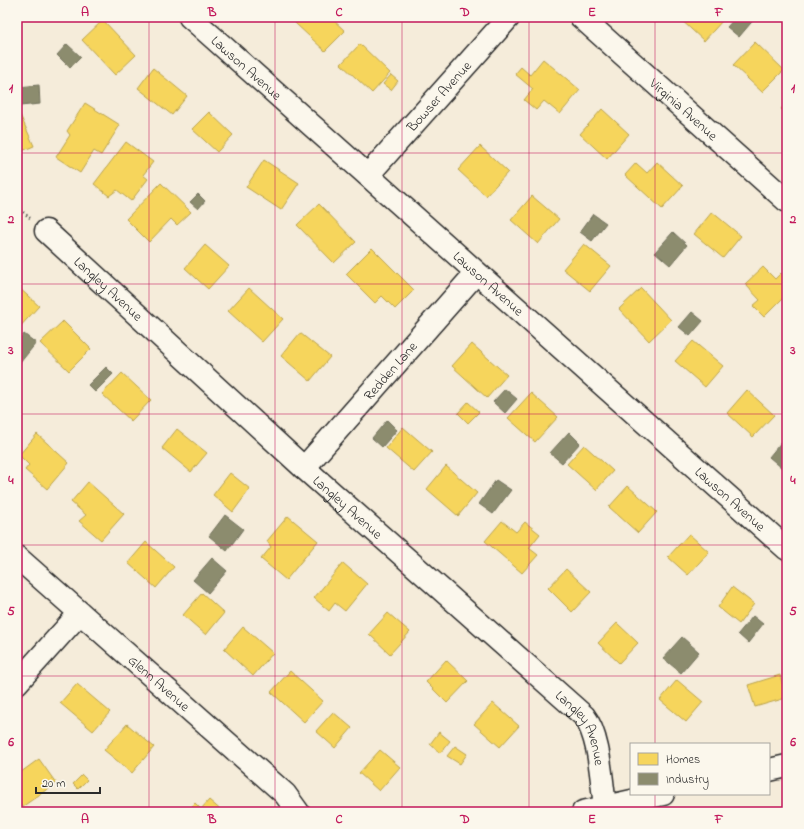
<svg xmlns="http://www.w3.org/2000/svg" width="804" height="829" font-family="'Indie Flower',sans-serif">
  <rect width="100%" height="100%" fill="#f5ecda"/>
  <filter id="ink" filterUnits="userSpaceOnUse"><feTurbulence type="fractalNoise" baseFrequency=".025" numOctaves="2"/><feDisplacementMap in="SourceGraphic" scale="8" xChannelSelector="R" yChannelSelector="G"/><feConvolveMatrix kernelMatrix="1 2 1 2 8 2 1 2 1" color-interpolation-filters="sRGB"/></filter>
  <g filter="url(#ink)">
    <!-- homes -->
    <g fill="#f6d55c" stroke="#b9a24d">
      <path d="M292 17H330L345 31 325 51 295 23 296 21Z"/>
      <path d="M678 17H720L723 20 704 41Z"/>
      <path d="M103 20 136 55 115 75 82 40Z"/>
      <path d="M755 42 784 70 762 92 733 65Z"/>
      <path d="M360 44 390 73 372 93 341 64Z"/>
      <path d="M543 59 580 90 560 114 544 101 536 110 524 100 533 89 515 74 521 67 530 75Z"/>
      <path d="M153 68 187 96 172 115 138 88Z"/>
      <path d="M391 75 398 81 391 90 383 84Z"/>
      <path d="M787 102V114L781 109Z"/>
      <path d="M85 103 120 125 101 155 94 151 80 173 56 157 70 135 67 131Z"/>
      <path d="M17 108 34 146 17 153Z"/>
      <path d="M602 109 629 134 607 159 580 134Z"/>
      <path d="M209 112 233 135 217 152 192 129Z"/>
      <path d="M126 142 153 162 143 175 148 179 131 201 117 190 109 196 94 184Z"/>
      <path d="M480 146 508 172 486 196 458 170Z"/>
      <path d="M264 160 299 183 281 210 246 187Z"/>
      <path d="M657 162 683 186 662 209 625 175 636 163 647 173Z"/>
      <path d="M161 183 191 212 177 225 171 219 149 242 126 219Z"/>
      <path d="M532 196 559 219 538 244 511 220Z"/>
      <path d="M319 204 356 242 334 263 297 225Z"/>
      <path d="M712 212 741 236 723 258 694 234Z"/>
      <path d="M584 244 611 266 590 291 563 269Z"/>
      <path d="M205 245 229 266 208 289 185 268Z"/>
      <path d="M372 248 414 290 395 309 382 296 375 303 346 274Z"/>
      <path d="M763 267 775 279 781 273 787 280V294L764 317 753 306 760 300 745 284Z"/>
      <path d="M17 286 39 306 17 330Z"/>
      <path d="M249 288 283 319 262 342 228 311Z"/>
      <path d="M641 288 671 320 649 341 619 309Z"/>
      <path d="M63 321 91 349 69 371 40 343Z"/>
      <path d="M300 333 330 357 310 381 281 356Z"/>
      <path d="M693 341 723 366 705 387 675 361Z"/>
      <path d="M472 344 507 375 487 398 452 366Z"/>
      <path d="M122 373 151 400 131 421 102 394Z"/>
      <path d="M747 390 774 415 753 437 727 413Z"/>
      <path d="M531 393 558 417 535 442 508 418Z"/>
      <path d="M468 402 479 412 468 423 458 413Z"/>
      <path d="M403 427 432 452 414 472 386 448Z"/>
      <path d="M177 429 207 453 191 472 162 448Z"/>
      <path d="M37 434 69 463 47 489 25 470 29 465 19 455Z"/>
      <path d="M584 445 613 471 596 490 567 464Z"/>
      <path d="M446 466 477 493 458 516 427 489Z"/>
      <path d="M230 473 250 489 233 512 213 495Z"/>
      <path d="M88 482 124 514 101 540 79 521 86 515 71 502Z"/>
      <path d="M628 486 657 512 638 533 609 507Z"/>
      <path d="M288 516 318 541 286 580 261 559 271 547 267 541Z"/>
      <path d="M502 521 516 532 525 522 540 534 529 548 538 555 522 573 485 541Z"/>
      <path d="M689 534 709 552 688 575 668 557Z"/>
      <path d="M146 542 174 567 156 588 128 563Z"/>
      <path d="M343 563 367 584 345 611 335 603 329 611 314 598Z"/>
      <path d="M566 569 591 592 572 612 548 588Z"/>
      <path d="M732 587 754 604 739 624 718 607Z"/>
      <path d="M202 593 224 613 206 635 183 615Z"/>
      <path d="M388 613 410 632 390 654 369 634Z"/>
      <path d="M617 623 638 643 619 663 598 643Z"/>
      <path d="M243 627 273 653 253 676 224 649Z"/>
      <path d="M446 660 468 681 447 703 426 682Z"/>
      <path d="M290 671 323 701 304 722 271 692Z"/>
      <path d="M780 675 786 698 755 707 748 685Z"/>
      <path d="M677 680 703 702 686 722 660 700Z"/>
      <path d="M77 684 110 712 93 731 60 703Z"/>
      <path d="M493 703 519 726 500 747 474 724Z"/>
      <path d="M333 712 352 728 335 748 316 731Z"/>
      <path d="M127 724 154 747 132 773 104 750Z"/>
      <path d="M439 732 450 741 440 753 430 744Z"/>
      <path d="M455 746 467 754 460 764 447 756Z"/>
      <path d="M380 750 400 767 379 791 359 773Z"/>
      <path d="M39 759 56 783 22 807 17 799V775Z"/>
      <path d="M82 775 87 780 78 789 73 784Z"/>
      <path d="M209 800 223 812H194L196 810 192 806 195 803 201 809Z"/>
    </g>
    <!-- industry -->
    <g fill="#8c8c6e" stroke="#6f6f5a">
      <path d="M736 17H756L739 37 727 27Z"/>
      <path d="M67 44 81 57 70 68 57 55Z"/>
      <path d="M39 85 40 104 20 106 18 87Z"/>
      <path d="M198 194 205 201 198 209 190 202Z"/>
      <path d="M593 214 606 223 592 241 580 232Z"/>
      <path d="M673 232 687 245 670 265 655 252Z"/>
      <path d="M692 312 703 321 690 336 679 327Z"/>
      <path d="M24 334 36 343 20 363 17 360V343Z"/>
      <path d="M106 367 113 374 95 392 88 385Z"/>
      <path d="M505 389 517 399 505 413 493 402Z"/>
      <path d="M387 420 397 430 382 447 372 438Z"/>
      <path d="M569 432 580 443 562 463 550 453Z"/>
      <path d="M787 435V462L782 468 769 457Z"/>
      <path d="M496 480 511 490 493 514 479 504Z"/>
      <path d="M225 515 243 529 227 551 209 536Z"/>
      <path d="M212 558 227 571 208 593 193 580Z"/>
      <path d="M753 616 763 624 748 643 738 634Z"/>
      <path d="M682 637 699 652 681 673 663 658Z"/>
    </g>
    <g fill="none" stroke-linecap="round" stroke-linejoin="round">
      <defs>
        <g id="street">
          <path id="s1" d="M190 17 787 549"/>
          <path id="s2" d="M581 17 787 201"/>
          <path id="s3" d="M368 175 509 17"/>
          <path id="s4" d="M46 231 304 468 584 716C601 738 601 784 606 812"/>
          <path id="s5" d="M304 468 476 273"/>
          <path id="s6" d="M17 557 285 794 298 812"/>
          <path d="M17 683 80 613"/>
        </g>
        <g id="secondary">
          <path d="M769 770 787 766"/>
          <path d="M583 812 663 794"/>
        </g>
      </defs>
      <!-- street casing -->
      <use href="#street" stroke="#2b2b2b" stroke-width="25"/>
      <!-- secondary casing -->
      <use href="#secondary" stroke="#2b2b2b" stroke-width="25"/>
      <!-- path -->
      <path stroke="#2b2b2b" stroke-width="2.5" stroke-dasharray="1 3" stroke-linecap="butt" d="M17 207 30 218"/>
      <!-- street -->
      <use href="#street" stroke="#fbf7ec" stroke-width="22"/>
      <!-- secondary -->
      <use href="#secondary" stroke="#fbf7ec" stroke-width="22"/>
    </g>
  </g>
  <!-- grid -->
  <path fill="none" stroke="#c2185b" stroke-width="1" stroke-opacity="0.55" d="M149 17V812M275 17V812M402 17V812M529 17V812M655 17V744M17 153H787M17 284H787M17 414H787M17 545H787M17 676H787M655 794V812"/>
  <g text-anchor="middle" stroke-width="4" stroke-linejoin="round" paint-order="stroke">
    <!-- street labels -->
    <g font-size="14" fill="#2b2b2b" stroke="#fbf7ec">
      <text dy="5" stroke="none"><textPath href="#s1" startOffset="76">Lawson Avenue</textPath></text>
      <text dy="5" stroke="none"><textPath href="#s3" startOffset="106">Bowser Avenue</textPath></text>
      <text dy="5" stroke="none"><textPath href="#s2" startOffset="138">Virginia Avenue</textPath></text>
      <text dy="5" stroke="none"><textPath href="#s1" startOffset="400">Lawson Avenue</textPath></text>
      <text dy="5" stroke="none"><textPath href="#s4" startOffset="85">Langley Avenue</textPath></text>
      <text dy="5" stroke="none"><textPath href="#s5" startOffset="130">Redden Lane</textPath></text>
      <text dy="5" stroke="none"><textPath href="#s1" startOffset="724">Lawson Avenue</textPath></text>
      <text dy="5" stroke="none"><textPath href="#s4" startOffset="409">Langley Avenue</textPath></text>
      <text dy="5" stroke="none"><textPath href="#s6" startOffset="190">Glenn Avenue</textPath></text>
      <text dy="5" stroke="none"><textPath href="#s4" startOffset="733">Langley Avenue</textPath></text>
    </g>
  </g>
  <!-- margin -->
  <rect width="804" height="829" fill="none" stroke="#fbf7ec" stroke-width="44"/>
  <!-- legend -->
  <rect x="630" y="743" width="140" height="52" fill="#fbf7ec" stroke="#a8a59f"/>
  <rect x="638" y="753" width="20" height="12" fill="#f6d55c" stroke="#a8a59f"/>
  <text x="666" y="763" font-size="12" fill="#2b2b2b">Homes</text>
  <rect x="638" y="773" width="20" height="12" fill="#8c8c6e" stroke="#a8a59f"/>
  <text x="666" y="783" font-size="12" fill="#2b2b2b">Industry</text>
  <!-- scale -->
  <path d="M36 787v6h64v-6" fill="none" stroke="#2b2b2b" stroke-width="2"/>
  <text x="42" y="787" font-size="12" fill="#2b2b2b" stroke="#fbf7ec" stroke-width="3" paint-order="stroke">20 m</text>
  <rect x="22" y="22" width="760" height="785" fill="none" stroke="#c2185b" stroke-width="1.5"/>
  <g font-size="13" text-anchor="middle" font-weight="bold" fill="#c2185b">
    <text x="85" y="16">A</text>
    <text x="212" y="16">B</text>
    <text x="339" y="16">C</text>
    <text x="465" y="16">D</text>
    <text x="592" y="16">E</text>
    <text x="719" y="16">F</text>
    <text x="11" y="92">1</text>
    <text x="793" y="92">1</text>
    <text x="11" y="223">2</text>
    <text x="793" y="223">2</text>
    <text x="11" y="354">3</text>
    <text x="793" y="354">3</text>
    <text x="11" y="484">4</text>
    <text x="793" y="484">4</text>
    <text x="11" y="615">5</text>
    <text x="793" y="615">5</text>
    <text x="11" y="746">6</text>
    <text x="793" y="746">6</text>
    <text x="85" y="823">A</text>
    <text x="212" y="823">B</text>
    <text x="339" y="823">C</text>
    <text x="465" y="823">D</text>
    <text x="592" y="823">E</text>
    <text x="719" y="823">F</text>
  </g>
</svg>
